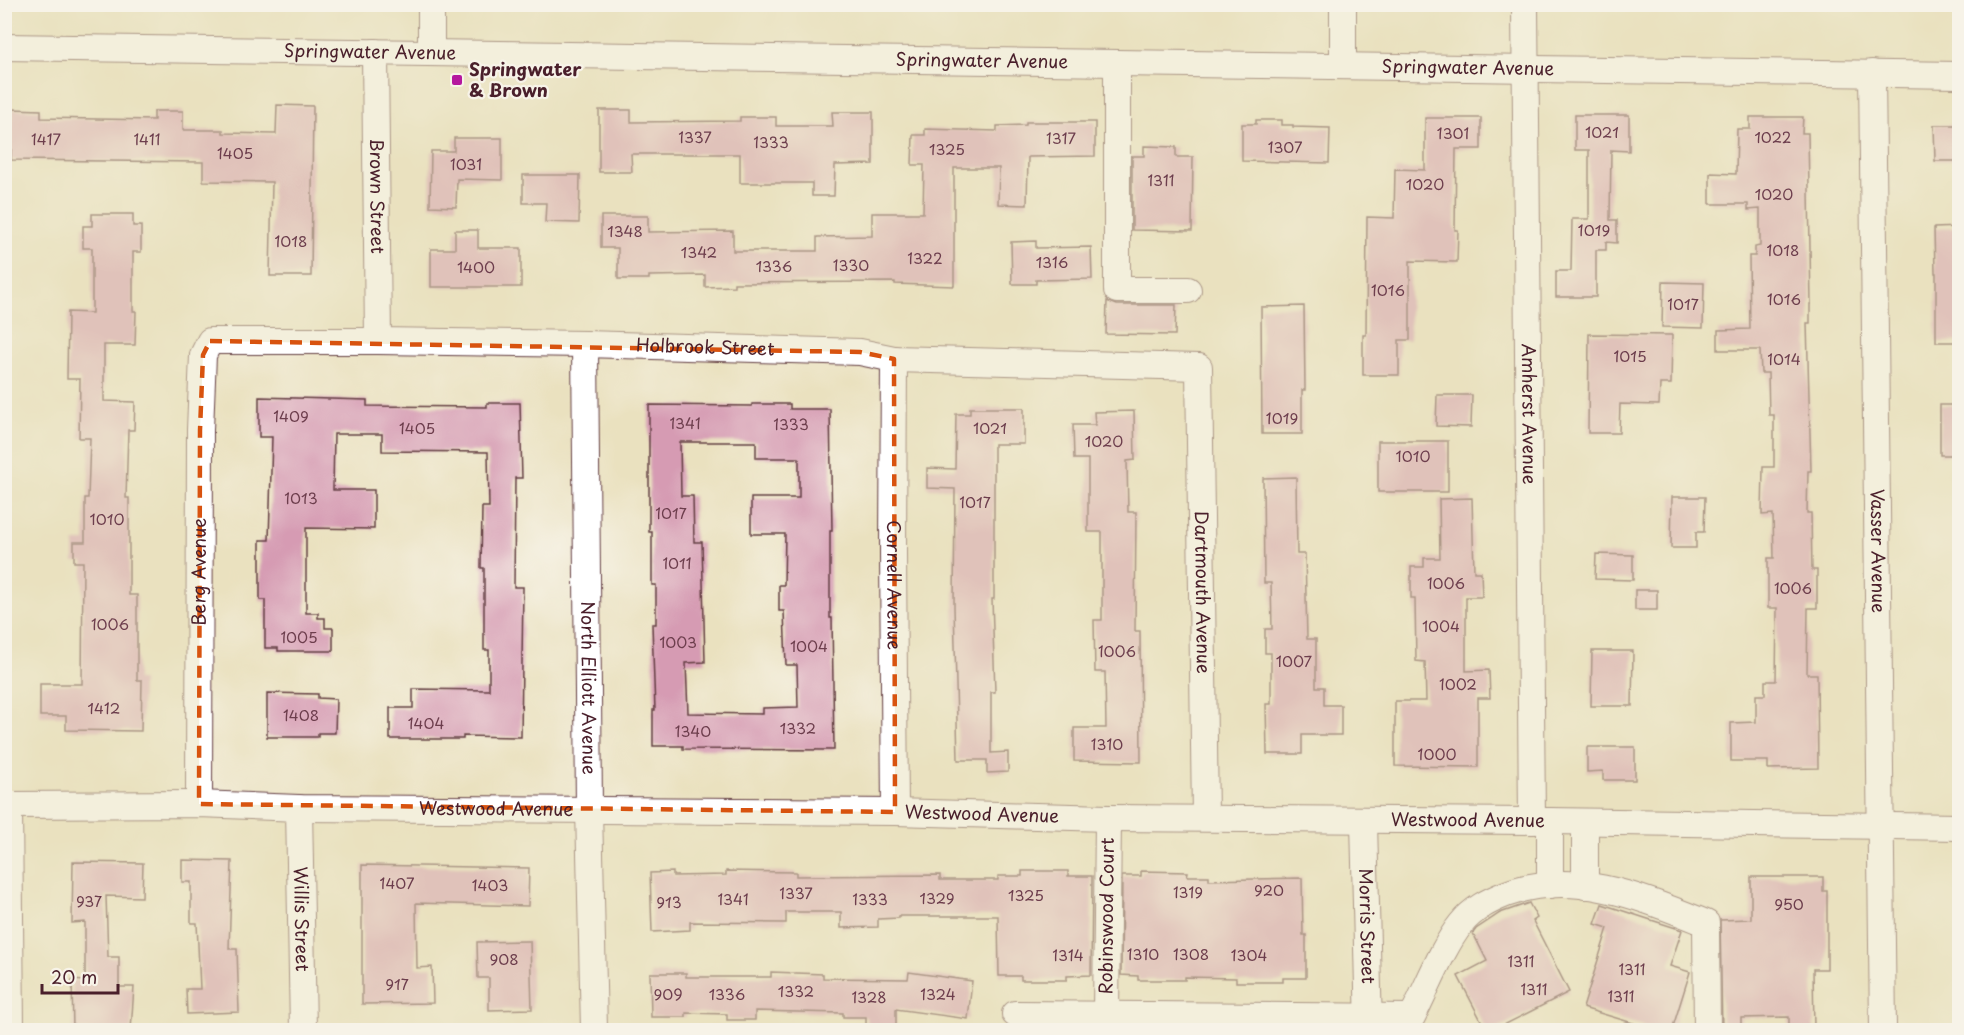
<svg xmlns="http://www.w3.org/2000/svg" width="1964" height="1035" font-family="'Playpen Sans',sans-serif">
  <rect width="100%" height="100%" fill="#f7f3e8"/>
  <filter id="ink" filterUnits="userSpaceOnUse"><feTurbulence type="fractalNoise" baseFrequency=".0167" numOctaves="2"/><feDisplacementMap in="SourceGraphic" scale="12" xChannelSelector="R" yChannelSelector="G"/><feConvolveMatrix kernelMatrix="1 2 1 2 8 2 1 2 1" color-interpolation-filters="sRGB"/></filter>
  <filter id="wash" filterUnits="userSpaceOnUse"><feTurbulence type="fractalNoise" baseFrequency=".008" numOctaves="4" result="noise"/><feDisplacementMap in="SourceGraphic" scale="24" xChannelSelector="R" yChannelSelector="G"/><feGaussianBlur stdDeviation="1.35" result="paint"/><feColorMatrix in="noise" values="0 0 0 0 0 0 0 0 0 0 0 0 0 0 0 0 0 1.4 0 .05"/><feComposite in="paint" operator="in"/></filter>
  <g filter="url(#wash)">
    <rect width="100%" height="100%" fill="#eae1bf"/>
    <g id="blocks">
      <!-- building -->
      <g fill="#d69bb3" fill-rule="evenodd">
        <path d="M277 105 313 106 311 276H270L272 182 203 181V162L11 160 12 109 41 110V118L154 120V111H183V130H223V133L276 134Z"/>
        <path d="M599 110H631V122L740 121V117H776V126H833L832 112H873V164L835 165 834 196H812V183H740V154H631L632 172H599Z"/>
        <path d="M1575 115H1629V151L1611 150 1610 220H1617V243L1606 242V250H1596V297H1556V271H1571L1572 219H1589V150H1575Z"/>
        <path d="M1750 117H1803L1802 133H1808L1811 304H1810V323H1807L1811 471H1808L1807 513H1811L1812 570H1817V608H1808L1807 674H1817L1818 768 1768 769V761H1731V723L1756 722V695H1765V681H1776L1777 608H1768V558H1774L1773 514 1762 515 1763 467H1774V415H1769L1768 373H1761L1760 350H1718V330L1750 329 1749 256H1755V247L1760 246V209L1748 210V204H1710V173L1736 174 1737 129H1750Z"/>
        <path d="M1425 118H1481V149H1456L1455 230H1458L1457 262 1410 261V340H1399V375H1363V335H1366L1367 217 1394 218 1395 169 1425 170Z"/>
        <path d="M1256 120H1282V125H1293V127L1330 128 1329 163 1242 161V124H1256Z"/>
        <path d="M1026 122H1095V156L1028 157 1027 205 998 204 999 168H954V286L895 284V282L734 283V286L705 287V275L649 276V279H618V248H601V216H648V232L733 231V251H817V237L872 236V213H923L924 165H912L913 135H925V129L997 131V126L1026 125Z"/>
        <path d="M1934 125H1959V161H1935Z"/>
        <path d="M454 138H502V180L457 179 456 207 430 206 431 151H454Z"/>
        <path d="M1144 146 1176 147V157H1193L1192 231 1132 230V156H1144Z"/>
        <path d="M523 175H580L579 223 545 222 546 203H523Z"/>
        <path d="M92 214H133V226H141V252H133V311H136L135 345H104V401L135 402 134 430H128L126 498H129V595H137V680H142L141 731 66 730V716H40V684H82L83 562H74V542H85V498H88L90 438H79L80 379H67L68 312 92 313V248H83V226H92Z"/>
        <path d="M1959 227V342H1936V273H1935L1934 228Z"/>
        <path d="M455 230H478V248H521V287H431V249H455Z"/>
        <path d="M1036 241V248L1091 247 1092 279 1036 280V284H1012L1011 242Z"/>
        <path d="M1663 282 1704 283 1703 328 1662 327Z"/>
        <path d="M1107 301 1117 305H1176L1175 335 1106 334Z"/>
        <path d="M1304 306 1305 390H1302V434H1262L1261 307Z"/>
        <path d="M1589 334 1672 335 1671 384H1660L1659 405 1620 404 1619 433H1588Z"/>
        <path d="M1437 395H1472L1471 427 1436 426Z"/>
        <path d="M259 397 367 400V406L487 407V403H520L522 478H515L514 587H523L521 737 463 736V739H390V708H413V689L489 690V650H484V568H481L482 507H489L488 452 382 451V434H334L333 490H374V529L306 528V613H318V618H325V628H333V651H278V648H265V600H260V540H269L272 437H259Z"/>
        <path d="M752 404H790V409H830L832 531H830V618H832L834 750 683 749V746H653V710H655L652 624H656V585H652V532H649V405L752 406ZM680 442H756V458H799V498H751V534H785L784 585H779V611H784L786 665H797L798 707 763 708V714L688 713 686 663 705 662 702 542H694L693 496H681Z"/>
        <rect x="1940" y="405" width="19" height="50"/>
        <path d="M970 408H1024V444H994V599H992L995 692H991V753L1008 752V772L987 773V760H958L954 607 955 489 927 488V468L955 469 956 414H970Z"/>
        <path d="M1134 411 1135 460 1127 461 1128 512H1136L1135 631H1140L1141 762 1074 761V728H1106L1105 672H1095L1094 620H1102V532H1088V459H1074L1073 425H1095L1094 412Z"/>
        <rect x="1378" y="441" width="70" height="51"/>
        <path d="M1296 477 1297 554H1305L1307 639H1316V687H1324V705H1341V735H1302V754H1267L1266 704H1271V653H1265V629H1272L1271 583H1264L1263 478Z"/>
        <path d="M1672 497H1705L1704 532H1696V548H1671Z"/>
        <path d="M1472 498 1474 572H1481L1482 597H1466V671L1489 670 1490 698H1478V767L1395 766V701H1426L1425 662 1416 661 1415 598H1411V567H1424V558H1440L1439 499Z"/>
        <path d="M1596 554 1633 555V580L1595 579Z"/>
        <rect x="1635" y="590" width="22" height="20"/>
        <path d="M1592 651H1633L1632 706H1591Z"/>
        <path d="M267 693 318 694V698L336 699 335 733H318V737H267Z"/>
        <path d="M1587 747H1635V780H1603V771L1587 772Z"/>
        <path d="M182 860 232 861 229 949H237L239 1012 187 1014 186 989H200L197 923H191V882H182Z"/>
        <path d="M73 862 143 863 142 897 106 896 108 957H119V987H134L131 1030H73L72 980 85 981V922L72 923Z"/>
        <path d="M362 865 529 868 528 906 416 903 417 968 432 967 433 1003 362 1004Z"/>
        <path d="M726 871 796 872V876L940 875V880H998V876H1022V871H1068V876H1092L1091 975 1067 976V980H1021V976H999L998 916H899V918L878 919V927L841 928V912H786V923L690 922V930L652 932 650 873 673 872V876L726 875Z"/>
        <path d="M1141 871 1188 872 1187 876H1209V880L1302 878 1303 935H1306V978H1283V982H1236V978L1185 977V980H1138V976L1121 975 1122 876H1141Z"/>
        <path d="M1751 877H1823V891H1827V969H1813L1814 1030H1789V1017L1741 1018V1030H1722L1720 920 1751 919Z"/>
        <path d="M1529 903 1537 918 1533 921 1569 992 1494 1030H1486L1458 976 1487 961 1473 933 1476 929 1500 913Z"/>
        <path d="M1602 904 1682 930 1670 966 1690 972 1672 1030H1656L1583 1008 1608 928 1595 924Z"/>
        <path d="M527 941H530L532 1009 489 1010V978H478L477 942Z"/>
        <path d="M771 972 823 974V978L908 979 909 972 972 981 968 1019 896 1009V1027H866V1017H843V1013L755 1011V1020H727V1014L686 1013V1017H651L650 973H686V977H771Z"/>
      </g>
    </g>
  </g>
  <g filter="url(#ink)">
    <use href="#blocks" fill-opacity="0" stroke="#623c41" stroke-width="1.5"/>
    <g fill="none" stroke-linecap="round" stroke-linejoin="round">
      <defs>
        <g id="minor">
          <path id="s1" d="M1525 4 1532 821"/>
          <path id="s2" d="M4 47 1960 75"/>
          <path id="s3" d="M375 52 378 341"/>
          <path d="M431 53V4"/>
          <path d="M1117 63V290H1188"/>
          <path d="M1343 66V4"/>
          <path id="s4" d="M1872 73 1883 1030"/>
          <path id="s5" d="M585 344 589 809 594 1030"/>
          <path id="s6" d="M894 359 893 552 895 812"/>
          <path id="s7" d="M199 804 200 430 203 355 210 341H378L585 344 860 352 894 359 1199 367 1205 818"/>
          <path id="s8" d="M4 805 199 804 299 808 895 812 1108 818 1550 821 1960 827"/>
          <path d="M9 805 11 1030"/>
          <path id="s9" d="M299 808 303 1030"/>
          <path id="s10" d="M1364 821 1369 1030"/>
          <path d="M1585 822V886"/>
          <path d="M1550 885V821"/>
          <path d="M1015 1014 1412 1017C1426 990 1443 946 1461 924 1473 909 1488 901 1506 894 1573 868 1643 898 1706 923L1707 1030"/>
          <path id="s11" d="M1106 1015 1108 818"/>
        </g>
      </defs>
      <!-- minor casing -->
      <use href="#minor" stroke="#623c41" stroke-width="28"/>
      <!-- minor -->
      <use href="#minor" stroke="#fff" stroke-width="26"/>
    </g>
  </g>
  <!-- marked area -->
  <path d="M0 0H1964V1035H0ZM210 341 860 352 894 359 895 812 199 804 200 430 203 355Z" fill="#eae1bf" fill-opacity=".55" fill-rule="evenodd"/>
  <path fill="none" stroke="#d8530f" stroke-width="4.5" stroke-dasharray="12 8" stroke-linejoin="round" d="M210 341 860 352 894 359 895 812 199 804 200 430 203 355Z"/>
  <!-- markers -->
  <rect fill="#b5179e" stroke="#f7f3e8" stroke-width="2" x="451" y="74" width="12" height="12" rx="3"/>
  <g text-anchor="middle" stroke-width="4.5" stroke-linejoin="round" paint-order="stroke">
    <!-- number labels -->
    <g font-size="15" fill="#6d3e4d">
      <text x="1602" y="138">1021</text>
      <text x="1453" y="139">1301</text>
      <text x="695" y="143">1337</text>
      <text x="1773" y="143">1022</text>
      <text x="1061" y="144">1317</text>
      <text x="46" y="145">1417</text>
      <text x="147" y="145">1411</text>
      <text x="771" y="148">1333</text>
      <text x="1285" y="153">1307</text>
      <text x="947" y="155">1325</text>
      <text x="235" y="159">1405</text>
      <text x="466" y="170">1031</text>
      <text x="1161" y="186">1311</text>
      <text x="1425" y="190">1020</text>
      <text x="1774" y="200">1020</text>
      <text x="1594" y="236">1019</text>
      <text x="625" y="237">1348</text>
      <text x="291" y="247">1018</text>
      <text x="1783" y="256">1018</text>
      <text x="699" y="258">1342</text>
      <text x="925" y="264">1322</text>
      <text x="1052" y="268">1316</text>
      <text x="851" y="271">1330</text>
      <text x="774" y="272">1336</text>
      <text x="476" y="273">1400</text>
      <text x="1388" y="296">1016</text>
      <text x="1784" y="305">1016</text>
      <text x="1683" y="310">1017</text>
      <text x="1630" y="362">1015</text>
      <text x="1784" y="365">1014</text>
      <text x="291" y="422">1409</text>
      <text x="1282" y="424">1019</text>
      <text x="685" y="429">1341</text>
      <text x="791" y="430">1333</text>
      <text x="417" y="434">1405</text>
      <text x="990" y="434">1021</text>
      <text x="1104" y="447">1020</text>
      <text x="1413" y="462">1010</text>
      <text x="301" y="504">1013</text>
      <text x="975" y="508">1017</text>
      <text x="671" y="519">1017</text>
      <text x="107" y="525">1010</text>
      <text x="677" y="569">1011</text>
      <text x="1446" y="589">1006</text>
      <text x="1793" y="594">1006</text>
      <text x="110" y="630">1006</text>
      <text x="1441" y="632">1004</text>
      <text x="299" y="643">1005</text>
      <text x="678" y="648">1003</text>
      <text x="809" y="652">1004</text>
      <text x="1117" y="657">1006</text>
      <text x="1294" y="667">1007</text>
      <text x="1458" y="690">1002</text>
      <text x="104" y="714">1412</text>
      <text x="301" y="721">1408</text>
      <text x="426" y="729">1404</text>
      <text x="798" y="734">1332</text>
      <text x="693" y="737">1340</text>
      <text x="1107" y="750">1310</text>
      <text x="1437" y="760">1000</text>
      <text x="397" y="889">1407</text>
      <text x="490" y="891">1403</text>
      <text x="1269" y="896">920</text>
      <text x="1188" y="898">1319</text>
      <text x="796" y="899">1337</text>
      <text x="1026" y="901">1325</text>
      <text x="937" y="904">1329</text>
      <text x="733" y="905">1341</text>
      <text x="870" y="905">1333</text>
      <text x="89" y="907">937</text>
      <text x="669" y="908">913</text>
      <text x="1789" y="910">950</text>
      <text x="1143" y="960">1310</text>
      <text x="1191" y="960">1308</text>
      <text x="1068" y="961">1314</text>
      <text x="1249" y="961">1304</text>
      <text x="504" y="965">908</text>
      <text x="1521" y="967">1311</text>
      <text x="1632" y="975">1311</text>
      <text x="397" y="990">917</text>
      <text x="1534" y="995">1311</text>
      <text x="796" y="997">1332</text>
      <text x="668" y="1000">909</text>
      <text x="727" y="1000">1336</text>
      <text x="938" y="1000">1324</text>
      <text x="1621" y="1002">1311</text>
      <text x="869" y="1003">1328</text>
    </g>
    <!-- street labels -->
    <g font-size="18" fill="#4a1f2b" stroke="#f7f3e8">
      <text dy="6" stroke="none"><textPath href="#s2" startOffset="366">Springwater Avenue</textPath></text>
      <text dy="6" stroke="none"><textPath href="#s2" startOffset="978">Springwater Avenue</textPath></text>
      <text dy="6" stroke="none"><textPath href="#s2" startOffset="1464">Springwater Avenue</textPath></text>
      <text dy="6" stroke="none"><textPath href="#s3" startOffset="144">Brown Street</textPath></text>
      <text dy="6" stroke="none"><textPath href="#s7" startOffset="960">Holbrook Street</textPath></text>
      <text dy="6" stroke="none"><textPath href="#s1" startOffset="410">Amherst Avenue</textPath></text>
      <text dy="6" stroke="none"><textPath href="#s4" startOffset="478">Vasser Avenue</textPath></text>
      <text dy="6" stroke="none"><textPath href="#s7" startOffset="232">Berg Avenue</textPath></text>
      <text dy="6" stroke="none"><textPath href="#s6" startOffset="226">Cornell Avenue</textPath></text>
      <text dy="6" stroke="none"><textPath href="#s7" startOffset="1680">Dartmouth Avenue</textPath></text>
      <text dy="6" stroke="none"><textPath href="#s5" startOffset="344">North Elliott Avenue</textPath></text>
      <text dy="6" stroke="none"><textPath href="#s8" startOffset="492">Westwood Avenue</textPath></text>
      <text dy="6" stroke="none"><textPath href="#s8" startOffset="978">Westwood Avenue</textPath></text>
      <text dy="6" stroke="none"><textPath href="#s8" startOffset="1464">Westwood Avenue</textPath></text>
      <text dy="6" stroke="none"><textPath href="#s11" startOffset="99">Robinswood Court</textPath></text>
      <text dy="6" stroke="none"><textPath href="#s9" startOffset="111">Willis Street</textPath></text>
      <text dy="6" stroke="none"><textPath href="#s10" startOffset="105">Morris Street</textPath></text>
    </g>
    <!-- poi labels -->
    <g font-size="18" font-weight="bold" fill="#4a1f2b" stroke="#f7f3e8" text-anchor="start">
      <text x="469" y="76">Springwater<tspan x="469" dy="21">&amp; Brown</tspan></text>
    </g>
  </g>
  <!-- margin -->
  <rect width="1964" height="1035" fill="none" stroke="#f7f3e8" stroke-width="24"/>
  <!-- scale -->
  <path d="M42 984v9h76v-9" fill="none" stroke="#4a1f2b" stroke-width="3"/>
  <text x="51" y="984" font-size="18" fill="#4a1f2b" stroke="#f7f3e8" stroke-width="4.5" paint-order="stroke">20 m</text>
</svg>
